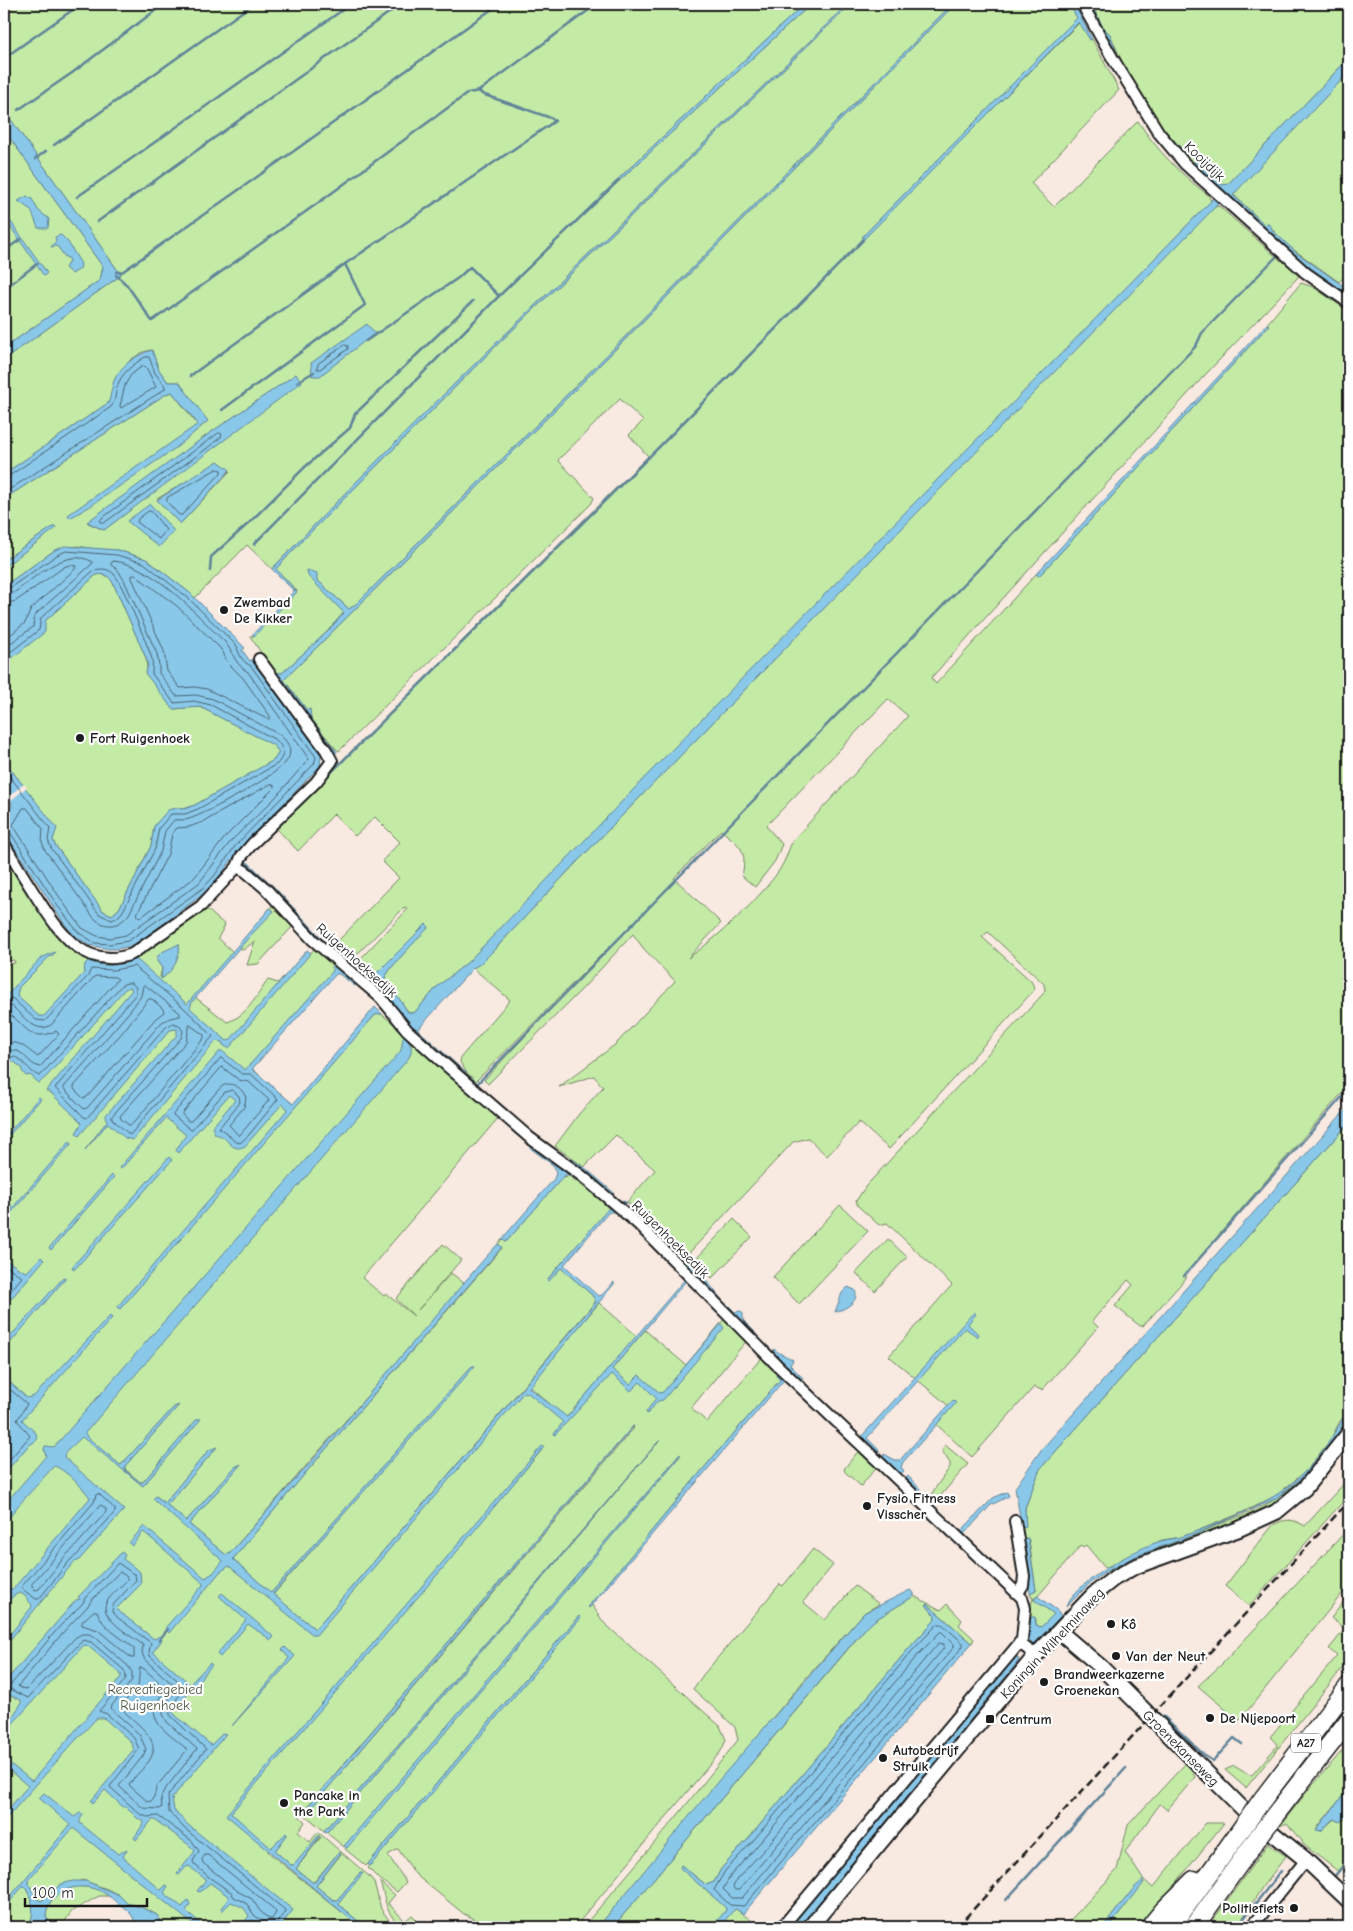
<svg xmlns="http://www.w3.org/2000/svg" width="1353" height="1931" font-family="'Comic Neue',sans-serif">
  <rect width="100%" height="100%" fill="#f8e9e1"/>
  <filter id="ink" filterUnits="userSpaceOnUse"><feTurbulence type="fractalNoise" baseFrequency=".02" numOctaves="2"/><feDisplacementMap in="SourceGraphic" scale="10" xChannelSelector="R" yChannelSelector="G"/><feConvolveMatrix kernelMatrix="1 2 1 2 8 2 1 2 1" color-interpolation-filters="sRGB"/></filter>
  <g filter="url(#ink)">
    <!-- green -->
    <g fill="#c4eba6" stroke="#708461" fill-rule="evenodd">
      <path d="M4 4H804L617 180 619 181 811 4H848C656 192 457 374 272 569L247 545 195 598 190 593 146 559 117 550 94 549 78 546 55 550 4 586V567L56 527H53L4 560V499L166 394 172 392 200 428 207 421 179 382H168L159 370 151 350 143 352 130 360 108 403 4 474V360L121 275 4 110ZM295 375 131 509 104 530 88 523 207 435ZM218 462 230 471 180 524 157 499Z"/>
      <path d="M851 4H952L611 351 356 604 349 609 317 580 316 577 308 576 344 612 326 633 282 673 275 674 250 636H253L297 591 276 569 302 541 501 341Z"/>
      <path d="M955 4H1069L1078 18 863 236V239L1080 22 1090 40 1092 39 1119 90 1031 183 1054 207 1138 121C1156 150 1182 175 1209 196L1211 201 467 963 438 986 414 1013H410C404 1008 401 1000 396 995 392 992 387 988 384 984 380 975 421 935 429 927L426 924 378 973 368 975 365 977 356 973 359 969 362 957 408 909 405 907 353 958 350 959 337 951V942L399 878 382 861 400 842 375 817 355 836 334 814 298 851 275 827 648 456 629 435 643 421 620 399 558 460 594 498 591 504 339 751 336 749 310 718V709L307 710 284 680 592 373Z"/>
      <path d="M1091 4H1349V58L1228 184 1222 185 1196 162H1192L1166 136 1126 71 1110 34 1104 29Z"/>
      <path d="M1349 72V277L1348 279 1344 277 1339 282 1283 242 1268 224 1265 225 1233 194Z"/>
      <path d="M4 130 103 267 100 280 4 348Z"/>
      <path d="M1219 206 1281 261 1283 258 1297 271 1296 274 1299 276 1204 376 931 678 936 684 1036 574 1039 576 1269 325 1267 324 1301 283 1313 287 1344 308 1346 303 1349 306V1085L1184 1275 1187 1277 1143 1326H1140L1115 1306 1133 1285 1128 1280 1092 1321 1098 1327 1042 1390 1034 1387 972 1457 936 1424 950 1407 889 1356 952 1285 887 1223 879 1225 858 1206 856 1201 866 1186 1043 994 1045 990 1044 984 988 932 982 937 1031 981 1035 989 889 1149 859 1122 827 1156 808 1138 793 1142 687 1255 627 1202 655 1170 616 1135 584 1167 555 1146 579 1114 603 1087 594 1076 559 1087 616 1044 675 981 644 949 633 934 584 987 488 1084 484 1080 608 948 476 1081 467 1073 460 1062 461 1057 510 1000 473 968 494 950 575 864 1214 207ZM888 699 908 716 793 840C788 850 786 860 780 869 762 897 716 939 688 958L721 923 674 878 721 830C740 846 748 849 742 876L755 887 775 861 782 844 766 826Z"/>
      <path d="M101 574 110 577 114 585 146 658 147 670 174 709 200 707 274 745 279 752 274 760 195 805 184 809 176 808 154 826 151 846 119 909 112 915 103 911 55 845 53 840 54 834 23 785 4 761V658L8 661 45 621 96 575Z"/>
      <path d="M9 860 54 929 111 961 136 959 204 907 225 925 218 938 233 952 195 997 227 1022C246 1017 257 995 268 980L278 983 283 977 287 978 316 947 336 966 333 965 334 971 249 1066 295 1106 375 1015 380 1013 399 1028 442 1069 499 1117 362 1278 384 1296 386 1294 414 1316 396 1299 443 1244 461 1260 418 1310 451 1273 465 1284 229 1554 226 1555 189 1524 240 1465 235 1467 186 1521 167 1505 216 1448 209 1450 164 1503 156 1496 314 1632 525 1389 568 1421 645 1330 686 1365 726 1317 748 1339 691 1408 707 1422 763 1356 783 1376 782 1378 778 1373 776 1376 780 1380 714 1456 588 1607 589 1608 592 1605 604 1623 720 1726 726 1740 721 1751 575 1927H491L464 1914 416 1875 398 1849 388 1855 406 1882 397 1892 377 1877 368 1868 579 1616 368 1864 366 1866 345 1849 680 1456V1454L344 1847 305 1815 634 1428 633 1427 299 1816 305 1822 298 1832 310 1842 318 1832 370 1877 374 1882 381 1909 394 1927H365L339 1905V1903L360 1873 337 1900H333L316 1886 341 1854 338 1853 314 1882H312L296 1869 321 1837 294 1865H291L275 1851 287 1835 286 1833 268 1852 360 1927H165L157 1915 143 1908 127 1903 119 1895 107 1889 82 1880 41 1901 37 1899 29 1884V1880L25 1887C34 1903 36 1910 28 1927H4V965L15 963 14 960 4 962V866ZM179 944C181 958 172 968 163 978L160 977 162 968 157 961ZM178 1406 125 1466V1469L140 1482H143L197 1420 200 1419 143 1486 90 1440 120 1465 122 1464 174 1407ZM660 1440 327 1832 324 1831ZM540 1450H542L353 1671 352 1670Z"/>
      <path d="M273 904 294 925 258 964 247 965 255 941 243 950 240 948Z"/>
      <path d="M1349 1123V1409L1339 1423 1331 1439 1307 1470 1277 1495 1241 1513 1182 1537 1162 1540 1105 1568 1086 1545 1083 1547 1081 1545 1038 1596 1033 1599 1053 1613 1054 1615 1041 1627 1036 1625V1619H1030L1029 1638 1026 1639 1028 1613 1033 1599 1030 1593 1036 1590 1029 1540 1027 1538 1023 1539 1022 1528 1025 1526V1508L1040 1469Z"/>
      <path d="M569 1176 602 1201 608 1208H610L547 1280 561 1268 592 1295 596 1301 397 1535 315 1629 273 1595 472 1366 271 1593 233 1559 319 1457 502 1248 498 1244 502 1239 506 1242 563 1177Z"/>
      <path d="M840 1205 868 1231 799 1304 773 1277Z"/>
      <path d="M734 1219 752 1237 712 1278 694 1261Z"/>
      <path d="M888 1239 907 1257 875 1291 856 1273Z"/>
      <path d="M599 1303 637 1336 566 1418 529 1386Z"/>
      <path d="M1349 1414V1425L1306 1480 1277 1504 1215 1532 1107 1571C1145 1552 1184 1539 1223 1523 1240 1516 1259 1510 1275 1499 1302 1482 1322 1457 1340 1431V1425Z"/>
      <path d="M945 1445 968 1464 935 1502 932 1494 934 1490 950 1467V1463L942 1451Z"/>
      <path d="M860 1449 878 1465 861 1486 845 1472 844 1469Z"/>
      <path d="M1349 1478V1495L1249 1606 1225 1586 1273 1525C1285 1518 1294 1519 1305 1526Z"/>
      <path d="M1349 1528V1585L1239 1721 1198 1686 1222 1664Z"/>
      <path d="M813 1549 833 1565 803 1602 825 1620 855 1586 879 1604 864 1613 806 1678 598 1927H583L678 1815 738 1740 735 1727 693 1689 703 1675 780 1584 783 1586Z"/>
      <path d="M1349 1595V1660L1246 1788 1225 1770 1234 1766 1249 1775H1252L1277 1746 1276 1743 1270 1737 1337 1656 1329 1649 1345 1629 1331 1618Z"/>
      <path d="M914 1596 941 1610 947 1604 962 1620 959 1625 974 1639 972 1643 941 1616 927 1606 935 1616V1620L909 1648 748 1839 721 1869 714 1882 706 1885 681 1865 703 1888 725 1906 726 1910 722 1915 736 1909 760 1927H613L870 1623Z"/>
      <path d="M968 1721 971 1723 805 1927H799Z"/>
      <path d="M1349 1743V1788L1316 1829 1321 1831 1334 1819 1337 1821 1344 1820 1349 1814V1859L1339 1872 1304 1845 1287 1823 1280 1826 1306 1793Z"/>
      <path d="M1187 1762 1195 1777 1167 1810 1160 1804 1125 1852 1143 1879 1153 1888 1206 1823H1224L1141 1927H1109L1144 1882 1134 1888 1103 1927H1064L1117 1870 1128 1825Z"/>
      <path d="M1269 1842 1270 1845 1286 1856 1263 1886 1237 1927H1208Z"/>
      <path d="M380 1882 395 1895 388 1903 405 1921 412 1915 417 1920 411 1927H401C384 1910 387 1903 380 1882Z"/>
      <path d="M76 1886 95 1888 110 1896H99L72 1911 61 1927 53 1926 46 1917C46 1900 61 1890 76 1886Z"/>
    </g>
    <!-- water -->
    <g fill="#8ac8ea" stroke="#5e8398">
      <path d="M804 4H811L619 181 617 180Z"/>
      <path d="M848 4H851L501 341 302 541 276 569 297 592 254 636 252 635 294 591 272 569C457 374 656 192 848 4Z"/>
      <path d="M952 4H955L592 373 284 680 307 710 310 709 311 718 337 752 334 754 275 672 282 673 326 633 344 613 308 576 307 570 317 573V580L349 609 356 604 611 351Z"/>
      <path d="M1069 4H1073L1075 6 1092 39 1090 40 1079 22 863 240V236L1077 18Z"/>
      <path d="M1087 4H1091L1104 29 1110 34 1117 53 1115 55Z"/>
      <path d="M1349 58V72L1233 195 1265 225 1268 224 1271 226 1272 230 1297 253 1349 290V297L1220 202 575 864 494 950 480 964 473 968 421 1026 419 1030 407 1037V1039C412 1046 413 1051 408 1059L85 1433 87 1437 120 1465 122 1464 174 1407 179 1405 125 1466V1470L140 1482H143L197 1419H201L143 1486 82 1437 65 1453 64 1456 65 1458 124 1510 78 1561 74 1562 4 1647V1642L31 1608 32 1605 24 1595 19 1593 13 1596 4 1607V1600L7 1596 4 1591V1584L8 1588 13 1589 90 1498C86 1490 63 1468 54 1466L17 1507 4 1525V1505L46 1456 44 1449 45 1446 54 1447 62 1438 400 1052C403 1047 401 1042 404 1036 406 1032 409 1030 410 1026L389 1000 365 977 367 975 378 972 426 924 429 927C422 935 383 973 384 981 384 987 393 992 397 996 401 1000 404 1007 408 1012L414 1013 438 986 467 963 654 768 1211 201 1214 196 1192 162H1196L1222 185 1228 184Z"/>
      <path d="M4 110 121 275 4 360V348L100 280 103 267 4 130Z"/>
      <path d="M27 196 32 199 38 210 49 219 48 228H38L31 210 18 201Z"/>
      <path d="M4 212 47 273 44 276 4 217Z"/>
      <path d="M61 235 68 242 81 264 80 269 72 274 65 268 70 259 65 257 57 246 51 247 56 241 55 237Z"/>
      <path d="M367 324 375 333 320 376H312L311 363Z"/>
      <path d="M1267 324 1269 325 1039 576 1036 574Z"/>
      <path d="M152 350 159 370 168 382H179L208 421 177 447 89 507 70 518 68 515 198 424 172 392 166 394 4 499V474L108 403C111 397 110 394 112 388 115 369 135 355 152 350Z"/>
      <path d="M296 374 302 382 104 530 87 522 207 435Z"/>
      <path d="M218 461 230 470 180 524 157 500Z"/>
      <path d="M150 504 174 531 159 547 127 521Z"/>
      <path d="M53 527H56L55 529 4 567V560Z"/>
      <path d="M65 546 117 550 146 559 190 593 245 648 242 650 250 661 253 659 321 755 320 766 240 849 218 878 206 892 147 936 131 946 116 949H109L89 945 75 936 66 926 5 833 4 818 11 808 12 802 7 796H4V761L57 828 53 840 55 845 103 911 112 915 119 909 151 846 154 826 168 810 176 808 184 809 195 805 274 760 279 752 273 745 200 707 174 709 171 707 145 673 148 666 146 658 114 585C110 577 106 573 96 575L45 621V632L8 661 4 658V586L55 550Z"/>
      <path d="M270 908 274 911 249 937 192 1002 190 1008 227 1041 230 1040 307 950 311 953 231 1046 228 1048 223 1045 222 1042 216 1041 133 1140 125 1138 108 1123 85 1150 107 1121 106 1115 113 1107 177 1035V1029L170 1030 79 1136 76 1133 82 1123 51 1093 46 1091 132 990 130 987 125 989 47 1076 39 1083 30 1075 26 1076 22 1071V1068L13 1061 4 1066V998L41 958 55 952 53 955 48 958 19 987 17 996 39 1016H44L84 973 85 964 88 961C104 968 120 966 136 959L187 1004Z"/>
      <path d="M179 944C181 958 172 972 161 979L162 968 157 961V957L162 952Z"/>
      <path d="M333 965 355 983V986L339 974H336L252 1069 293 1104 375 1007 382 1014 375 1015 128 1300 120 1309 117 1307 288 1109 282 1104 245 1146C234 1152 230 1143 223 1137 221 1136 218 1135 215 1134L212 1127 235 1100 229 1095 178 1153 176 1150 186 1135 166 1118 121 1169 119 1168 220 1051H222L245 1070 333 971 331 967Z"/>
      <path d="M39 1097 41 1099 4 1141V1138Z"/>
      <path d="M1349 1106V1123L1040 1469 1025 1508 1026 1526 1022 1528 1015 1488 1041 1450Z"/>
      <path d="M70 1141 72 1143 10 1214 9 1212Z"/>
      <path d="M529 1145 588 1187 603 1200 570 1175H565L506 1242 502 1239 554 1179 556 1173 554 1166 529 1147Z"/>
      <path d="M169 1157 172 1160 74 1270 72 1267Z"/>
      <path d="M570 1158 584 1167 614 1193 613 1195 568 1160Z"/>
      <path d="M112 1175 114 1177 51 1250 49 1248Z"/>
      <path d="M612 1208 633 1225 663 1257 616 1212H610L608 1213 564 1265 598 1296 602 1295 614 1282V1284L529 1388 567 1417 686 1278 685 1282 612 1369 630 1384 639 1375 660 1393 663 1392 721 1324 724 1328 663 1400 658 1401 647 1414 646 1412 656 1398 640 1382 631 1391 612 1374 555 1435 554 1434 563 1422 528 1393 524 1392 316 1635H313L229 1566 220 1572 169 1633 165 1628 203 1585 202 1582 145 1533 143 1532 132 1546 129 1543 144 1526 205 1578 213 1573 223 1561 153 1499 156 1496 164 1503 209 1450 217 1447 167 1505 186 1521 235 1467 241 1464 189 1524 226 1555 229 1554 317 1455 485 1258 498 1244 502 1247 319 1457 233 1559 271 1593 459 1380 472 1366H475L273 1594 315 1629 397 1535 596 1302 592 1295 561 1268 549 1281 547 1280 608 1209Z"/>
      <path d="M632 1208 683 1255 687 1256 722 1300 720 1301 655 1233 630 1210Z"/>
      <path d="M41 1257 44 1260 4 1307V1258L21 1270 27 1272Z"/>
      <path d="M64 1277 66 1278 4 1350V1341H6Z"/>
      <path d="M848 1287 855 1290C860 1302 845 1309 835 1312L842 1293Z"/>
      <path d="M728 1305 735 1312 741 1311 743 1313V1320L755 1332 754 1334 726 1306Z"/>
      <path d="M974 1312 976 1314 968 1324 978 1334V1337L965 1328 867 1438 880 1451 877 1452 861 1437Z"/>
      <path d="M110 1316 112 1318 22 1420 36 1433 37 1440 28 1446 4 1474V1434L7 1430 4 1427V1377L27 1398 34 1396Z"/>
      <path d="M774 1349C780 1355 788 1356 793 1360L790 1365 803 1378 801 1379 773 1352Z"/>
      <path d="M777 1373 784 1380 589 1608 588 1607 714 1456 780 1380 776 1375Z"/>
      <path d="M953 1400 956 1403 903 1462 901 1467 904 1471 901 1474 883 1457 884 1454 895 1460H900Z"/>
      <path d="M1349 1409C1349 1418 1341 1422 1340 1431L1303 1477 1275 1499 1196 1534 1136 1556 1107 1571 1090 1583 1066 1607C1073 1584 1138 1547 1161 1541 1168 1539 1176 1539 1183 1536 1214 1525 1248 1513 1276 1495 1299 1481 1317 1460 1331 1438 1338 1428 1342 1419 1349 1409Z"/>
      <path d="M634 1426 306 1814 303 1812 633 1426Z"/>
      <path d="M660 1440 327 1832 324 1831Z"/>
      <path d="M542 1446 544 1447 450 1560 231 1813 271 1848 286 1833 287 1835 275 1851 291 1865H294L318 1836H320L296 1869 312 1882H315L338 1853H341L316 1886 333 1900H337L360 1873H363L339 1903V1905L365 1927H360L226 1815Z"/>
      <path d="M680 1454V1456L347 1848 344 1846Z"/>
      <path d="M908 1476 933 1503V1505L906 1478Z"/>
      <path d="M1007 1492 1009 1496 991 1505 963 1535 960 1532 993 1498Z"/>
      <path d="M1028 1538 1036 1590 1030 1593 1023 1539Z"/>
      <path d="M122 1552 125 1555 123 1559 140 1572 141 1584 116 1609 154 1639 160 1636 162 1640 153 1652 190 1684 210 1663 212 1665 173 1711 174 1714 211 1745 223 1733 226 1734 172 1798 174 1810 187 1824 293 1910 282 1924 286 1927H261L253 1920 249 1921 244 1927H240L249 1916 244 1908 231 1902 222 1911 221 1908 228 1899V1896L210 1883 200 1892 197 1891 205 1881V1879L189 1866 186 1867 179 1875 177 1874 195 1851 189 1845 155 1820H152L136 1840 134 1838 144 1823 143 1821 137 1818 126 1807H123L105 1790 93 1803 91 1801 134 1749 130 1741 104 1718H97L74 1742 4 1821V1814L28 1786 4 1766V1759L32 1781 121 1677V1674L88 1646 84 1645 6 1731 4 1729 21 1704V1700L4 1693V1683L76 1600 80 1599 78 1597Z"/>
      <path d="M910 1590 914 1593V1596L875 1620 862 1632 613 1927H598L719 1780 864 1613Z"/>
      <path d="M222 1593 274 1637 271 1640 248 1624 220 1657 217 1654 246 1620 219 1596Z"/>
      <path d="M1037 1596 1058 1611 1061 1616 1033 1645 1029 1640 1030 1619 1032 1617H1035L1036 1625 1041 1627 1054 1614 1034 1600Z"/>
      <path d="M927 1604 972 1643 743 1914 736 1909 734 1910 719 1927H712L726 1910 725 1907 680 1868 681 1865 706 1885 714 1882 721 1869 748 1839 909 1648 935 1620V1616L926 1605Z"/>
      <path d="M579 1616 581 1618 370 1866 368 1864Z"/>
      <path d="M285 1647 295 1656 231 1727 289 1658 282 1650Z"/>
      <path d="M1015 1657 1019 1659 1018 1662 799 1927H790L865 1834Z"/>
      <path d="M1349 1788V1814L1340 1822 1333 1819 1321 1831 1316 1830Z"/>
      <path d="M44 1793 74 1817 80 1813 83 1814 80 1820V1823L118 1854 127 1849 123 1857 161 1890 166 1885 168 1886 164 1893 182 1907 188 1900 190 1904 186 1911 203 1925 211 1922 213 1925 212 1927H196L73 1828 29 1879V1884L37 1899 41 1901 44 1899 61 1884 73 1881H86L119 1895 127 1903 143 1908 157 1915 165 1927H129L134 1919C127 1907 124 1909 115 1901 97 1885 74 1881 55 1897 49 1902 46 1909 46 1917L53 1926 60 1927H28C36 1912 33 1901 25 1887L23 1886 4 1909V1904L70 1825 39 1798Z"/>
      <path d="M1143 1880V1884L1109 1927H1103L1134 1888Z"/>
    </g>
    <!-- pier -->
    <path fill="#f8e9e1" d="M24 784 27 787 9 802 5 799Z"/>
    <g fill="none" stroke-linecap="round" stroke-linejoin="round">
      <!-- shore -->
      <g stroke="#48616e" stroke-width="1">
        <path d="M345 345 348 346V349L320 369H317L318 364Z"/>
        <path d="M143 366 146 367 156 387 121 408 120 406 125 385 131 375Z"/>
        <path d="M219 433 222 434 221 437 206 449 104 523 100 522 101 519Z"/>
        <path d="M217 469 221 470V473L182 515H179L167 502V498Z"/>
        <path d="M4 477 9 476 111 407C116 400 115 395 117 387 121 373 134 364 145 357H149L155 373 165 386V389L4 493"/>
        <path d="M149 511 152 512 166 530 159 539 137 522 138 519Z"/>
        <path d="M113 561C154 564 196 615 225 642 233 652 235 665 248 672L309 759 273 800 231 841 199 883 126 935 110 938 97 936 82 928 62 901 13 825 23 808H27L43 829 42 842 45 850 94 918C106 929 119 927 129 914L161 851 165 831 174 820C179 819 184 821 189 819 206 814 282 773 288 759 293 749 287 741 280 735L213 699 196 695 176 696 159 673V665L157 654 124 580 118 570 111 565Z"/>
        <path d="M135 575 177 606 219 647 223 652 227 662 243 678 270 716V719H267L207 689 195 687 180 688 167 671 164 651 132 578V576Z"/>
        <path d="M4 590 8 589 57 555 66 551 117 555 144 563 164 579 187 597 237 646C238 655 244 663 251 666L316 757 314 764 236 845 215 875 203 888 128 941 110 944 95 943 78 932 57 905 10 832 4 829"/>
        <path d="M4 596 12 594C34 579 65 546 93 562L92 564 37 613 34 618 33 627 4 648"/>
        <path d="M4 604 16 601 64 567 69 565 76 566 75 569 31 609 25 623 4 640"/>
        <path d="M4 654H8L39 630 41 618 93 571C100 568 108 568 114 574 122 583 148 646 152 659 153 665 152 669 152 674L174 703 194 701 211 705 276 740C285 749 285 755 277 764L198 809 185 814H171L159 828 155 849 123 911 118 917 112 920 99 914 51 848 48 840 50 828 4 769"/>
        <path d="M271 784 274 785V788L226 836 194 878 141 917 138 916 137 914 168 854 172 834 177 828 189 827 203 822Z"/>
        <path d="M145 985 180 1013V1016L170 1018 162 1022 87 1108 84 1109 64 1089V1087L130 1011 141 996 143 986Z"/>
        <path d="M149 999H152L163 1009 164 1012 156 1018 87 1097 83 1098 74 1089V1086L121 1034Z"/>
        <path d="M4 1001 12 998 36 1020 45 1021 88 976 91 969 114 970 134 966 184 1008 213 1036 130 1135 112 1119V1116L181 1038 183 1031 179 1025 173 1023 166 1027 87 1118 84 1117 55 1088 136 994V988L132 983H127L122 985 40 1076C26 1072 20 1049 4 1059"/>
        <path d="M4 1007 12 1006C23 1016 37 1036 52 1024L95 976 115 977 118 979 40 1067C25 1064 24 1044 4 1052"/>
        <path d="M4 1014C23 1014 24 1046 56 1031L59 1034 38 1057C26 1049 20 1039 4 1044"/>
        <path d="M190 1025 204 1035V1038L137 1119 131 1125H129L121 1119 120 1116 186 1042Z"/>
        <path d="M221 1058 242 1074H251L278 1099 248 1136 240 1143 234 1141 228 1134 219 1128 240 1102 239 1096 232 1090 225 1092 191 1130 173 1115Z"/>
        <path d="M222 1067 239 1080 249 1082 269 1100 239 1136 229 1125 244 1107 246 1098C242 1087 231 1080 221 1087L191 1121H188L182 1114Z"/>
        <path d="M4 1264 22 1277 4 1299"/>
        <path d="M4 1384 27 1404 17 1420 30 1436 4 1466"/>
        <path d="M99 1494 115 1509V1512L77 1555 71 1559 39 1599H36L22 1589V1586L94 1502 96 1495Z"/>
        <path d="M101 1505 106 1509V1512L73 1549 66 1555 39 1589 35 1590 32 1586V1584Z"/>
        <path d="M120 1572 127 1577V1580C121 1587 111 1594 106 1603 99 1618 133 1637 143 1645L142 1653 145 1660 176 1687V1690L163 1707V1714L167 1722 197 1749 163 1792 161 1798 162 1807 160 1809 143 1808 119 1786 143 1756 146 1749 139 1734 110 1708 132 1680V1672L128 1666 95 1637 89 1634H82L76 1637 27 1689 21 1688 18 1686 66 1629 87 1607 91 1601Z"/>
        <path d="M94 1611H97C102 1628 121 1637 134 1648V1658H131L98 1630 82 1625V1622Z"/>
        <path d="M938 1624H942L963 1643V1646L744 1906 730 1905 714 1890 725 1871 752 1842 912 1651Z"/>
        <path d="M942 1632 954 1644V1647L742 1898H732L723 1889 731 1875 757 1846 917 1656 939 1633Z"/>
        <path d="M939 1643 944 1644V1648L739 1890H735L733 1887 737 1879 763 1851Z"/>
        <path d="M140 1668H143L166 1688C164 1694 158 1698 156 1704 148 1726 176 1737 187 1750L157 1786 153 1800 148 1802 129 1785C134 1776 143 1770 149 1761 165 1738 131 1721 120 1707L138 1686Z"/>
        <path d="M205 1855H208L275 1910 276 1913 272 1919H269L260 1911 252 1899 239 1892 203 1863 202 1860Z"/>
        <path d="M264 1927 263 1922 254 1915 247 1904 234 1897 231 1892 210 1878 194 1864 193 1861 199 1851 192 1841 158 1816 147 1817 140 1814 110 1787 111 1785 139 1749 134 1738 107 1714 99 1711 125 1680 126 1676 124 1670 91 1642 83 1640 28 1698 8 1688 61 1625 83 1603 85 1598 118 1563 135 1575 136 1580 113 1605 112 1611 117 1617 151 1643 149 1651 150 1656 185 1687V1689L169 1708 170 1715 206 1749 168 1795 169 1812 184 1828 285 1910V1912L277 1922 278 1927"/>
      </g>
      <!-- stream -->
      <g stroke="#5e8398" stroke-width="2.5">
        <path d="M4 58 81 4"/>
        <path d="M1121 62 1134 83"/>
        <path d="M1149 108 1162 128 1186 155"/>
        <path d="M18 110 72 73 164 4"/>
        <path d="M54 145 253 4"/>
        <path d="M35 159 46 151"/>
        <path d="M77 197 351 4"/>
        <path d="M97 222 401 4"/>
        <path d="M4 251 21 239"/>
        <path d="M116 272H122L301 146 499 4"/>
        <path d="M116 275 127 285 152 321 325 198 468 93 479 91 597 4"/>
        <path d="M4 289 38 263"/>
        <path d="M366 341 458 278 470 267 499 296"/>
        <path d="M190 376 345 264 555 121 551 118 482 94 479 91"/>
        <path d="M297 382 314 372"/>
        <path d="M222 410 365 305 345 264"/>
        <path d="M254 544 499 296 619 180"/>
        <path d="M210 571 211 557 249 523 305 467 350 428 355 414 473 301"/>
        <path d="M327 945 274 888 245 861 255 848 662 444 863 240"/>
        <path d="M337 954 368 978"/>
        <path d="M416 1029 477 1084 1196 346 1202 333 1276 257"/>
        <path d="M621 1201 626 1203"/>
        <path d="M1184 1276 1349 1089"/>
        <path d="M159 1640 168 1629"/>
        <path d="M1117 1673 1152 1707"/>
        <path d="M1163 1716 1205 1756 1213 1761 1234 1738 1242 1744"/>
        <path d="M1349 1858 1334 1877 1349 1891"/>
        <path d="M1006 1900 1126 1768"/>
        <path d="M1237 1927 1281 1871"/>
      </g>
      <defs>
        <g id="street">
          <path d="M1082 4 1113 59 1159 133 1185 164 1306 273 1349 303"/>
          <path d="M4 843C13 860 24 877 34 893 57 928 82 972 132 954L201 906 237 867 241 857 253 843 316 782 332 761 326 750 259 659"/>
          <path d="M237 867 245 871 265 888 313 940 381 998 407 1030 447 1066 530 1138 582 1176 639 1225 777 1365 1022 1598 1025 1608 1022 1640 782 1927"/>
          <path d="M1015 1521 1024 1576 1023 1585 1018 1593"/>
          <path d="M1019 1643 1036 1655"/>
          <path d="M1255 1923 1306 1860"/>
        </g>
        <g id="secondary">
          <path d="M1060 1632 1101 1667 1244 1810 1306 1860 1349 1901"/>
          <path d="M810 1927 1036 1655 1093 1595 1113 1579 1134 1567 1239 1529 1276 1512 1305 1488 1349 1433"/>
        </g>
        <g id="highway">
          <path d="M1262 1800 1349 1686"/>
          <path d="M1278 1811 1349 1720"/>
          <path d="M1150 1927 1164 1910 1194 1880"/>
          <path d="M1171 1927 1245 1824"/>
          <path d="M1194 1927 1259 1836"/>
        </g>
      </defs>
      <!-- street casing -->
      <use href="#street" stroke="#1c1c1c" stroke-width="14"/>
      <!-- secondary casing -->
      <use href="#secondary" stroke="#1c1c1c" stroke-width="18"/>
      <!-- highway casing -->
      <use href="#highway" stroke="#1c1c1c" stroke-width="21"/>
      <!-- street -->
      <use href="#street" stroke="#fff" stroke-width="10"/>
      <!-- secondary -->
      <use href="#secondary" stroke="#fff" stroke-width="14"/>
      <!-- highway -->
      <use href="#highway" stroke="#fff" stroke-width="18"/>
      <!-- rail -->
      <path stroke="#1c1c1c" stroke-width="2.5" stroke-dasharray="8 4" stroke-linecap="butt" d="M957 1927 1349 1501"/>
      <defs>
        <g id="highway-bridge">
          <path d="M1245 1824 1262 1800"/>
          <path d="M1259 1836 1278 1811"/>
        </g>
      </defs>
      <!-- highway-bridge casing -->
      <use href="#highway-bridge" stroke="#1c1c1c" stroke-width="21" stroke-linecap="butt"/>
      <!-- highway-bridge -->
      <use href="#highway-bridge" stroke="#fff" stroke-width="18"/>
    </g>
  </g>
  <!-- markers -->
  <g fill="#1c1c1c" stroke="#fff" stroke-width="2">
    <circle cx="224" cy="610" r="5"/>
    <circle cx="80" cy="738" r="5"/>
    <circle cx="867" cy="1506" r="5"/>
    <circle cx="1111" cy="1624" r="5"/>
    <circle cx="1116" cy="1656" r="5"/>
    <circle cx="1044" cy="1682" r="5"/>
    <circle cx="1210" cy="1718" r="5"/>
    <rect x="985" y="1714" width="10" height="10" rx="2.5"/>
    <circle cx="883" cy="1758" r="5"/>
    <circle cx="284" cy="1803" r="5"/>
    <circle cx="1294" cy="1908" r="5"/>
  </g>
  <g text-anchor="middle" stroke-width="4.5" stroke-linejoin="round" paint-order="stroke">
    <!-- shield labels -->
    <rect fill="#fff" stroke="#606060" stroke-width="1" x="1291" y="1733.5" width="30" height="19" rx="4"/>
    <g font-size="12" font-weight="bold" fill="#1c1c1c">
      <text x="1306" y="1747">A27</text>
    </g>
    <!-- street labels -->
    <g font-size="14" fill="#1c1c1c" stroke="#fff">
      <text transform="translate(1205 161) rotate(44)" y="5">Kooijdijk</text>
      <text transform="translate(357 960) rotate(42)" y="5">Ruigenhoeksedijk</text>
      <text transform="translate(671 1239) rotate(45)" y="5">Ruigenhoeksedijk</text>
      <text transform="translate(1052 1643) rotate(-47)" y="5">Koningin Wilhelminaweg</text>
      <text transform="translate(1181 1748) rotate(45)" y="5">Groenekanseweg</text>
    </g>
    <!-- poi labels -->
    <g font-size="14" font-weight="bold" fill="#1c1c1c" stroke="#fff" text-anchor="start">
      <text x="234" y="607">Zwembad<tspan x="234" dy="16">De Kikker</tspan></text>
      <text x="90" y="743">Fort Ruigenhoek</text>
      <text x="877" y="1503">Fysio Fitness<tspan x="877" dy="16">Visscher</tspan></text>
      <text x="1121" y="1629">Kô</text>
      <text x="1126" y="1661">Van der Neut</text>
      <text x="1054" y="1679">Brandweerkazerne<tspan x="1054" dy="16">Groenekan</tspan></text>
      <text x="1220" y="1723">De Nijepoort</text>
      <text x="1000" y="1724">Centrum</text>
      <text x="893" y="1755">Autobedrijf<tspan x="893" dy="16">Struik</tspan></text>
      <text x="294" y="1800">Pancake in<tspan x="294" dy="16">the Park</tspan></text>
      <text x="1284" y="1913" text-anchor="end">Politiefiets</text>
    </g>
    <!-- park labels -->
    <g font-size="14" fill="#4e5a45" stroke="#fff">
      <text x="155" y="1694">Recreatiegebied<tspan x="155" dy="16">Ruigenhoek</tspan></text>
    </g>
  </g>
  <!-- margin -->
  <rect width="1353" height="1931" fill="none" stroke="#fff" stroke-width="20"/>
  <rect x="10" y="10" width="1333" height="1911" fill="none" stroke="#1c1c1c" stroke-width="2" filter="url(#ink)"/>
  <!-- scale -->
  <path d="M25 1898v8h122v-8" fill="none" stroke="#1c1c1c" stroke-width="2.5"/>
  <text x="32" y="1898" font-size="15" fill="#1c1c1c" stroke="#ffffff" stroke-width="4" paint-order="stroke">100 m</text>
</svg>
